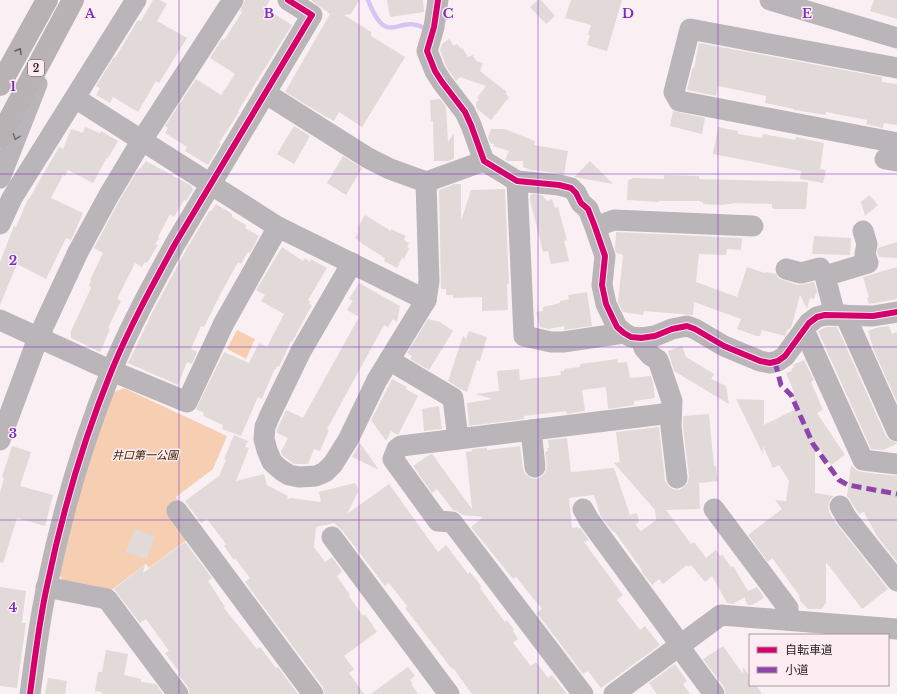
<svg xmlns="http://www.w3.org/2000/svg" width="897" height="694" font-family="'Libre Baskerville','Noto Sans JP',serif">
  <rect width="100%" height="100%" fill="#faf0f3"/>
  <!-- green -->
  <g fill="#f6cfb3">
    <path d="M237 330 255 339 246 359 227 349Z"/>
    <path d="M124 388 227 436 213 469 176 497 179 502 188 539 149 568 146 564 109 592 64 583 58 572 95 439 114 392Z"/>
  </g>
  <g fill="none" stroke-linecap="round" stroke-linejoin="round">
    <!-- stream -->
    <path stroke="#d6c4f6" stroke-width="4.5" d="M368 0C388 51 397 12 426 29"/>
  </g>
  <!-- building -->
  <g fill="#e2d9d9">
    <path d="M153 0H160L167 4 157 21 187 38 159 83 156 81 138 112 113 97 110 103 96 95 100 88 96 86 114 57 115 58 138 20 141 21Z"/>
    <path d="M245 0H270L265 8 292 25 238 111 239 112 219 143 221 144 208 165 185 151 187 147 165 133 168 128 165 126 196 79 221 95 235 74 210 58 222 39 224 40 242 12 240 11Z"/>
    <path d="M311 0H359L351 14 344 15 371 32V36L405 57 362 127 339 112 334 121 323 115 285 92 330 14Z"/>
    <path d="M387 0H423L424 12 390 17Z"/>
    <path d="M538 0H541L555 16 546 24 530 7Z"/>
    <path d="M571 0H622L607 51 587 45 590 35H588L591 25 565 18Z"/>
    <path d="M874 0H897V19L870 11Z"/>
    <path d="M449 39 454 46 457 44 461 49 462 47 468 57 473 55 476 61 483 63 480 71 507 92 506 94 509 97 491 120 477 109 476 106V103L479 99 477 98 486 86 460 77 456 81 446 66 440 50 442 44Z"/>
    <path d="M699 43 882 77V82L897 84V125L884 123 883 128 866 124 867 120 826 112V115L794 110V109L765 103 766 96 718 86 716 96 687 90 693 67 694 68Z"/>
    <path d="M440 99 446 107 448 142 454 133V159L448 161H433L434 160 433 121H431L430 100Z"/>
    <path d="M673 111 705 118 702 134 670 126Z"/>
    <path d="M294 126 310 136 294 164 277 154Z"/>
    <path d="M85 127 100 133 101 131 118 141 108 158 107 157 93 183 68 170 65 176 63 175 51 198 83 213 74 234 71 240 66 238 46 279 17 264 0 305V262L14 226 16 227 28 199H29L59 147 63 149 71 129 83 133Z"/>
    <path d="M718 127 738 131V134L762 138 763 134 795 140 796 137 824 143 820 169 826 170 823 183 800 179 801 171 713 154Z"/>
    <path d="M491 129H505L535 141 534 145 568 151 564 174 531 170 523 167V161H508L505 160 509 151 493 146 494 144 490 143 488 137Z"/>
    <path d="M343 156 362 168 346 195 327 183Z"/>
    <path d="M146 161 190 185 192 187 193 190 186 201 184 200 174 217 170 214 158 237 159 238 155 244 158 245 147 263 145 262 142 267 135 263 117 299 121 301 108 328 110 329 100 352 71 338V331L91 288 89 285 91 281 90 280 103 253 94 248 119 201 139 168 140 169Z"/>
    <path d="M590 161 613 184 574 177Z"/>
    <path d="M664 175 699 176V179L808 182 806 209H775L772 208V204L734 203 731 204 721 205 703 204V202H700V201H659V202L627 200 628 180 634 178 664 179Z"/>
    <path d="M455 184H461V221L471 190 505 189 509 284H507L508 310 482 311V297L453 298V295H446V289H441L439 190Z"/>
    <path d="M532 194 542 195 547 201 552 199 555 208 558 207 567 240 564 241 569 261 551 264 548 251 543 252 530 200V196Z"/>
    <path d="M869 195 878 205 865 216 861 202Z"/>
    <path d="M216 204 232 214V217L246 225 245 228 259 236 250 253 248 252 241 264 238 262 221 293 204 327 201 326 191 349 197 352 192 364 187 362 178 385 128 363 152 313 187 248 210 210 211 211Z"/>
    <path d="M365 215 391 231V229L406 236 404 240 409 243 407 247 409 248 404 259 402 258 397 268 384 261 385 258 361 243V242L355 238 359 231 357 229Z"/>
    <path d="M616 232 742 238 741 250 727 249 726 255 699 254 696 282 737 297 747 267 765 273 766 272 776 274 778 278 783 280 798 285 814 282 817 291 814 299 810 298 807 309 800 295 791 328 788 329 785 336 762 330 760 336H757L737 329 741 319 694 302 693 315 644 311 643 315 623 312 618 302 623 255 616 253 615 249Z"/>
    <path d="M814 236 851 238 850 255 812 254Z"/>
    <path d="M897 242V258L879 257 877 253 878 248Z"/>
    <path d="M282 247 303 261 305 258 310 262 311 259 327 268 308 300 310 302 309 304 312 305 292 342 291 341 279 367 277 366 275 370H274L262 399 258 397 241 436 222 429 223 425 203 416 204 413 196 409 224 352 249 363 259 343 267 347 284 314 261 301 265 295 256 290Z"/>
    <path d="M897 267V299L869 304 867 298 869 297 863 277Z"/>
    <path d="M359 283 400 306 397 322 393 319 388 327 384 325 327 429 329 430 320 451 314 449 308 464H294L282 455 281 452 288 438 277 433V430L286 410 303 418 359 317 347 310 353 301 349 299Z"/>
    <path d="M587 292 592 326 564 330V326L549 329 540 327 536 312 543 311V307L560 303V301L569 299 568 295Z"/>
    <path d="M428 319 440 322 453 331 429 370 410 359 412 356 407 353Z"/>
    <path d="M889 326 892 334 897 332V402L874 351 868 331 875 328Z"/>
    <path d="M826 327H837L886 436 890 440 897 443V444L883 450 871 449 818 331Z"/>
    <path d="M469 331 487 337 480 361 477 360 467 392 462 390 448 381 463 336 466 339Z"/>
    <path d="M682 346 686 357 714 374 711 379 726 386 729 404 674 371 668 351Z"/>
    <path d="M617 359 618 363 627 362 630 378 651 376 653 383 655 398 634 401V405L608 409 606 387 582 390 585 411 567 414 566 411 524 416V419L468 426 469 424 467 403 493 399 475 394 499 391 497 371 519 369 520 380 561 375 560 371H564V369L580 367V364Z"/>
    <path d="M804 360 814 380 811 382 823 410 817 413 845 455 831 465 815 443V493L834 496 830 500 828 506 829 512 836 523 888 589 862 609 826 562V603L821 609H808L800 601 799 595 772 558 768 562 748 535 782 509 775 500 786 501 789 481 779 465 773 468 763 446V454L736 399 764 400V425L798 408 792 395 794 392 786 373 792 371 791 369 794 367 793 365Z"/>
    <path d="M392 379 407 387 406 389 418 396 398 435 391 431 386 441 371 420Z"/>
    <path d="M439 406 442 429 424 431 422 409Z"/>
    <path d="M709 414 714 466H716L718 481 699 483 700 509 666 510 691 544 694 542 706 558 716 550 720 556 722 554 731 567 733 566 748 591 757 587 764 597 762 599 752 605H748L745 600V597L733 604 727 603 712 576 705 582 691 565 688 567 687 565 663 584 659 579 652 585 641 571 642 570 614 531 613 532 601 517 594 495 569 498 572 528 578 527V529L580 528 589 540 584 542 623 595 617 600 640 630 645 626 660 645 601 688 588 671 583 674 537 613 542 609 516 577 513 579 471 527 483 517 462 515 458 512 453 510 437 489 432 493 413 466 429 455 432 454 472 509 466 452 472 451V449L487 448V450L520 446 523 468 525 474 531 478 537 479 542 476 546 471 547 466 545 452 548 451 547 448H549L548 440 567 438 571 472 614 468 630 515 637 513 639 522 635 524 641 531 656 520 655 510 614 463 620 462 616 432 659 427 665 480 668 485 672 489 679 490 684 487 688 482 689 477 683 427V416Z"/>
    <path d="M234 435 248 441 245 447 249 448 236 481 264 474 267 485 288 496 287 499 291 498 321 502 319 492 355 483 359 490 347 514 389 484 438 552 446 545 468 574 470 572 482 587 480 588 505 622 507 620 514 630 513 631 518 639 513 643 531 666 536 662 548 678 552 675 567 694H472L453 668 452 669 405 608 407 606 389 583 385 586 342 530 334 523 316 527 314 547 325 562 332 557 342 571 337 576 350 595 349 596 363 616 365 614 377 632 344 656 354 669 349 673 364 694H325L323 687 245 582 250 578 235 558 234 560 224 546 226 544 207 519 201 523 185 501 219 476 226 460 224 459Z"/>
    <path d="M360 443 379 470 352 457Z"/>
    <path d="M12 446 31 452 20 486 53 495 45 526 17 518 3 563 0 562V493L4 478 2 477Z"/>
    <path d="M851 465 856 470 862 472 897 476V562L877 536 864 512 859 514 847 496Z"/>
    <path d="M134 529 155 536 147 559 126 553Z"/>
    <path d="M185 542 212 578 208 581 225 607 224 608 257 649 260 647 276 668 278 667 298 694H190L188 687 178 674 180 673 165 653 169 651 146 619 140 623 114 589 145 565 143 573Z"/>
    <path d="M0 587 26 591 22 623H26L17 688 0 686Z"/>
    <path d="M723 646 743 674V667L750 677V685H756L762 694H726L724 687 703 659Z"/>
    <path d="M106 650 128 654 124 675 141 679V682L156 684 163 694H101L102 692 95 691 98 672H102Z"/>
    <path d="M675 664 687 681 683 684 690 694H657L649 683Z"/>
    <path d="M408 667 415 676 410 680 413 684H411L418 694H371Z"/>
    <path d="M48 678 67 681 65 694H45Z"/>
  </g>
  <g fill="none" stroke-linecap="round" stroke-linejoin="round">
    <!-- minor -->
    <g stroke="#b9b5b8" stroke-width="21">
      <path d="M438 0 434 27 427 51 435 71 442 82 465 112 471 125 484 161 517 181 559 185 571 188 576 193 581 203 588 209 595 227 605 256 602 285 606 304 617 327 624 333 631 337 641 338 655 336 672 329 687 326 695 329 724 346 760 361 770 363 778 361 785 356 809 323 817 317 825 315 873 316 897 312"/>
      <path d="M770 0 897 38"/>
      <path d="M897 68 690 29 674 92 679 101 897 143"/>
      <path d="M265 93 368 158 390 169 426 182 484 161"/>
      <path d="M75 98 278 227 426 300"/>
      <path d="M885 159 897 161"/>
      <path d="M0 178 37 84"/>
      <path d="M517 181 524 336 551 342H563L624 333"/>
      <path d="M0 224 12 198 136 0"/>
      <path d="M595 227 614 220 753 226"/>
      <path d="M352 263 301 351 270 415 265 427 264 439 267 450 272 462 281 470 289 475 299 477 316 476 325 472 333 464 348 440 377 380 426 300 429 281 426 182"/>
      <path d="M786 269 801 273 820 268 825 276"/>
      <path d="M835 315 825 276 868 263 865 254 867 244 863 231"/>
      <path d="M845 315 897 431"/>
      <path d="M0 320 112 371 187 402 224 323 278 227"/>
      <path d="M804 330 863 460 897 464"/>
      <path d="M641 338 644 348 650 355 658 360 672 401 671 427 677 478"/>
      <path d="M389 360 453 398 458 439"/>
      <path d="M531 430 535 467"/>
      <path d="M0 440 38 338 78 252 109 195 142 140 233 0"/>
      <path d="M840 506 846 517 897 581"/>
      <path d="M583 509 589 520 674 636 686 656 714 694"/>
      <path d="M714 509 788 608 787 620"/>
      <path d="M177 511 313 694"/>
      <path d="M332 537 449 694"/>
      <path d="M46 587 107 599 178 694"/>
      <path d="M30 694C35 658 39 622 47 586 62 513 83 441 111 372 129 328 152 286 175 244L312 15 288 0"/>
      <path d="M583 694 452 522 438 521 393 459 397 449 401 446 671 413"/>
      <path d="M614 694 721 615 897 629"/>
    </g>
    <!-- highway -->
    <g stroke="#b8b2b5" stroke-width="22">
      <path d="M0 85 47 0"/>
      <path d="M0 137 73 0"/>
    </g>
    <!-- quiet -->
    <path stroke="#8e44ad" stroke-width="5" stroke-dasharray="10 5" stroke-linecap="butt" d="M775 362 781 385 791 395 813 444 839 480 848 485 897 494"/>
    <defs>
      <g id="cycleway">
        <path d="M438 0 434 27 427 51 435 71 442 82 465 112 471 125 484 161 517 181 559 185 571 188 576 193 581 203 588 209 595 227 605 256 602 285 606 304 617 327 624 333 631 337 641 338 655 336 672 329 687 326 695 329 724 346 760 361 770 363 778 361 785 356 809 323 817 317 825 315 873 316 897 312"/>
        <path d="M30 694C35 658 39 622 47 586 62 513 83 441 111 372 129 328 152 286 175 244L312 15 288 0"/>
      </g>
    </defs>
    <!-- cycleway casing -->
    <use href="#cycleway" stroke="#fdedf2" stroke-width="8"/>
    <!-- cycleway -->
    <use href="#cycleway" stroke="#d6006c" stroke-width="6"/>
  </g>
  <!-- one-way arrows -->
  <defs><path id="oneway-chevron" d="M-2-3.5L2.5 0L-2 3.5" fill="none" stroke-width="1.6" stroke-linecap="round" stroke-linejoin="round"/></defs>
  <use stroke="#686164" href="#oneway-chevron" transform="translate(19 51) rotate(-61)"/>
  <use stroke="#706a6c" href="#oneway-chevron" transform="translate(16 137) rotate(111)"/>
  <!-- grid -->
  <path fill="none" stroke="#7b2cbf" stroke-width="1" stroke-opacity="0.55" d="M179 0V694M359 0V694M538 0V694M718 0V694M0 174H897M0 347H897M0 520H897"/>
  <g text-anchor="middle" stroke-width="3" stroke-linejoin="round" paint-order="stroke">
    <!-- shield labels -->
    <rect fill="#fdedf2" stroke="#675c60" stroke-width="1" x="28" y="60" width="16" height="16" rx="3"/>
    <g font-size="10" font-weight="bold" fill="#271e21">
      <text x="36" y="72">2</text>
    </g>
    <!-- park labels -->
    <g font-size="11" font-style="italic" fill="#3e2103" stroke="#fdedf2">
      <text x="145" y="459">井口第一公園</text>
    </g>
  </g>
  <g font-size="13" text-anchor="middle" font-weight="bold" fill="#7b2cbf" stroke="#fdedf2" stroke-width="3" stroke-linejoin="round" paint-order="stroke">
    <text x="90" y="18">A</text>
    <text x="269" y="18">B</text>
    <text x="448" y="18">C</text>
    <text x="628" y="18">D</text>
    <text x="807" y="18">E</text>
    <text x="13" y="91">1</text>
    <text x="13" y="265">2</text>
    <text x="13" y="438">3</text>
    <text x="13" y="612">4</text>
  </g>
  <!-- legend -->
  <rect x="749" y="634" width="140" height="52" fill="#fdedf2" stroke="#a79a9e"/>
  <rect x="757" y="647" width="20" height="6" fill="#d6006c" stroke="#a79a9e"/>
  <text x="785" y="654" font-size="12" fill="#271e21">自転車道</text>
  <rect x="757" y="667" width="20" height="6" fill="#8e44ad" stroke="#a79a9e"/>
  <text x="785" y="674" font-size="12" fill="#271e21">小道</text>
</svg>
